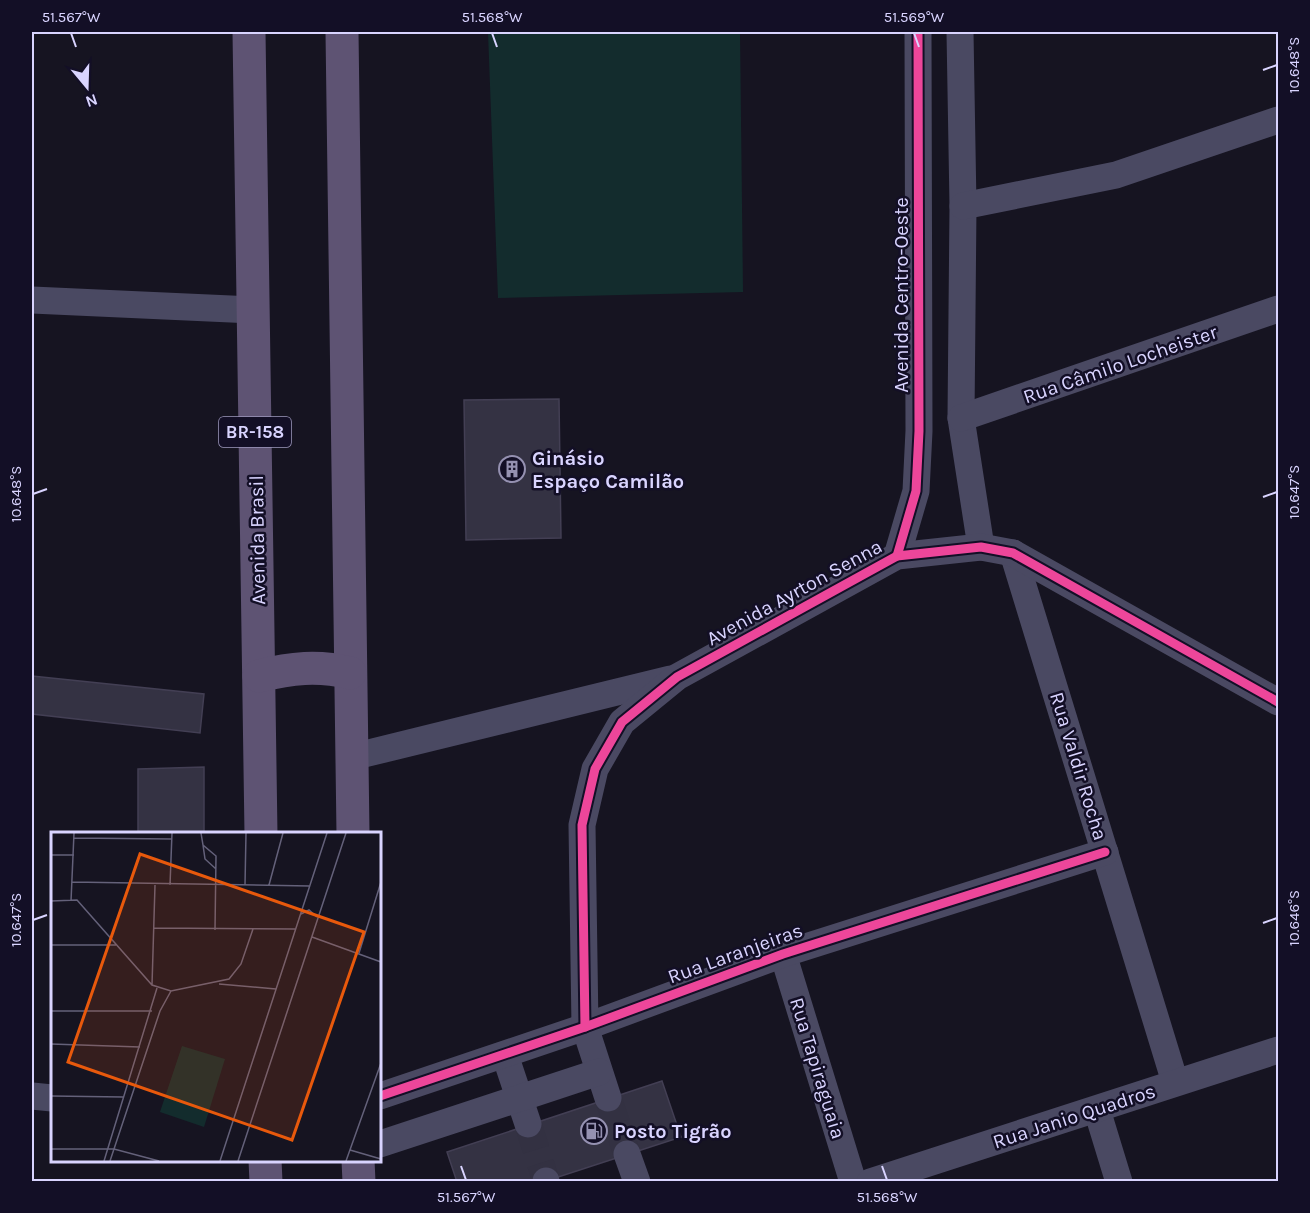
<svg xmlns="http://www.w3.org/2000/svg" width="1310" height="1213" font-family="Karla,sans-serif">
  <rect width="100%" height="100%" fill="#161421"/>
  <!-- green -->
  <path fill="#132c2d" d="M488 32H740L743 292 498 298Z"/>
  <!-- building -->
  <g fill="#343243" stroke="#433f54" stroke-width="1.5">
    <path d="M559 399 561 538 466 540 464 400Z"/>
    <path d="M32 676 204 694 200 733 32 714Z"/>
    <path d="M204 767V834H138V769Z"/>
    <path d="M662 1081 681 1137 546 1181 457 1182 447 1152Z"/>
  </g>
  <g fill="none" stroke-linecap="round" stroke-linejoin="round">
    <!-- minor-tunnel -->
    <g stroke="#333142" stroke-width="27" stroke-dasharray="27 14" stroke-linecap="butt">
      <path d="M608 1098 627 1154"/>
      <path d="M528 1124 546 1181"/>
    </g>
    <!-- minor -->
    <g stroke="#4a4962" stroke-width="27">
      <path d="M960 32 963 206 961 418 981 547"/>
      <path d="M963 206 1116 175 1278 120"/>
      <path d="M32 300 253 310"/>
      <path d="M961 418 1278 309"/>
      <path d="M1013 553 1175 1082"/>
      <path d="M897 556 916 491 919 431 918 32"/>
      <path d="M352 757 670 679"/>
      <path d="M783 954 853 1182"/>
      <path d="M505 1055 528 1124"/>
      <path d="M32 1096 52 1098"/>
      <path d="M380 1096 585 1027 783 954 1105 852"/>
      <path d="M608 1098 585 1027 582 825 595 769 622 722 677 677 897 556 981 547 1013 553 1278 702"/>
      <path d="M1097 1110 1119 1182"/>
      <path d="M380 1144 599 1072"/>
      <path d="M627 1154 637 1182"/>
      <path d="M546 1181V1182"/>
      <path d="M870 1182 1278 1050"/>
    </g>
    <!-- major -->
    <g stroke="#5e5373" stroke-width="33">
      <path d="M249 32 261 834"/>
      <path d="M342 32 353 834"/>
      <path d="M259 676C291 668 318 665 350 673"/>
      <path d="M265 1160 266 1182"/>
      <path d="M358 1160 359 1182"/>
    </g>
    <defs>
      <g id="cycleway">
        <path d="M897 556 916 491 919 431 918 32"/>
        <path d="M585 1027 582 825 595 769 622 722 677 677 897 556 981 547 1013 553 1278 702"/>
        <path d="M380 1096 585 1027 783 954 1105 852"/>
      </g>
    </defs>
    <!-- cycleway casing -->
    <use href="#cycleway" stroke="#130f26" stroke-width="13"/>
    <!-- cycleway -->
    <use href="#cycleway" stroke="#ed469a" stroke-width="9"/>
  </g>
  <!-- ticks -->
  <path fill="none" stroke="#d9d4ff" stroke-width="2" d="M71 33 76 47M492 33 497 47M914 33 919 47M1263 70 1277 65M33 494 47 489M1263 497 1277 492M33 920 47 915M1263 923 1277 918M461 1166 466 1180M882 1166 887 1180"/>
  <!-- icons -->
  <defs>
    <symbol id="building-ring" viewBox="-11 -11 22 22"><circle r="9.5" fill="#130f26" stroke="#9591b1" stroke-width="1.5"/><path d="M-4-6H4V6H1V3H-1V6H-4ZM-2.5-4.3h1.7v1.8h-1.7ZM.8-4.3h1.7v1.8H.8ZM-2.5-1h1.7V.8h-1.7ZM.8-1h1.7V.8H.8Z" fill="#9591b1"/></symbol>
    <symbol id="fuel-ring" viewBox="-11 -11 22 22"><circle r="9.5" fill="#130f26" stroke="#9591b1" stroke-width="1.5"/><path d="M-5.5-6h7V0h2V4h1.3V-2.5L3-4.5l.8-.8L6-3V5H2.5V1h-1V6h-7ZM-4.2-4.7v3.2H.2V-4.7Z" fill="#9591b1"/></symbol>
  </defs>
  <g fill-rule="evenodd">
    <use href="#building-ring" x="497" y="454" width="30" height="30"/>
    <use href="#fuel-ring" x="579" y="1116" width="30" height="30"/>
  </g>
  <g text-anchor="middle" stroke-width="5" stroke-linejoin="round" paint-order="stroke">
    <!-- shield labels -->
    <rect fill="#130f26" stroke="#9e99be" stroke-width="1.5" x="219" y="417" width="72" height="30" rx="4.5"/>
    <g font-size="18" font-weight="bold" fill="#d9d4ff">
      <text x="255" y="438">BR-158</text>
    </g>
    <!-- street labels -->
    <g font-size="20" fill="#d9d4ff" stroke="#130f26">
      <text transform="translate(901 295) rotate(-90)" y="7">Avenida Centro-Oeste</text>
      <text transform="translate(1120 364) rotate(-19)" y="7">Rua Câmilo Locheister</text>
      <text transform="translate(257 540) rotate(-91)" y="7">Avenida Brasil</text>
      <text transform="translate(794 592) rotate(-29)" y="7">Avenida Ayrton Senna</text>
      <text transform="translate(1079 766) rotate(73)" y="7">Rua Valdir Rocha</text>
      <text transform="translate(735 953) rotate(-20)" y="7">Rua Laranjeiras</text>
      <text transform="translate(818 1068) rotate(73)" y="7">Rua Tapiraguaia</text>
      <text transform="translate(1074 1116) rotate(-18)" y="7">Rua Janio Quadros</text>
    </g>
    <!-- poi labels -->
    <g font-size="20" font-weight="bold" fill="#d9d4ff" stroke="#130f26" text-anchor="start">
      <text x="532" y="465">Ginásio<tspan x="532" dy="23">Espaço Camilão</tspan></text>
      <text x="614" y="1138">Posto Tigrão</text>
    </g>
  </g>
  <!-- overview -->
  <g transform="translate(51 832)">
    <rect width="330" height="330" fill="#161421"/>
    <path d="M131 214 174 227 153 295 109 280Z" fill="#132c2d"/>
    <path fill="none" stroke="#64617a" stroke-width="1.5" d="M150 1 152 13 165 24 164 98M23 6 121 7M152 13 154 27 165 37M0 23H23M21 50 259 54M119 53 121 1M194 53 195 1M218 53 232 1M0 69 26 68 101 153 120 159 178 147 190 132 202 97M20 69 23 1M250 82 258 78 266 85M102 96 245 97M261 105 330 130M0 113H65M308 121 330 50M168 152 225 157M101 153 104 53M0 179H101M0 212 89 215M0 264 72 265M0 317H63L108 329M299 318 330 327M53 329 106 156M59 329 109 179 120 159M169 329 276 1M187 329 295 1M295 329 330 231"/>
    <path fill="#e8590c" fill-opacity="0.15" stroke="#e8590c" stroke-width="3" d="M89 22 313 100 241 308 17 230Z"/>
    <rect width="330" height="330" fill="none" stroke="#d9d4ff" stroke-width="3"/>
  </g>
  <!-- border -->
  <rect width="1310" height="1213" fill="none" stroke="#130f26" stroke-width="66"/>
  <!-- north arrow -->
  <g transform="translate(87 87) rotate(161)" stroke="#130f26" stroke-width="4.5" paint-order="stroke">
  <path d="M0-4.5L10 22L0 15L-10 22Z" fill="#d9d4ff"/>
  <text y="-9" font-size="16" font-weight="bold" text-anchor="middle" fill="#d9d4ff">N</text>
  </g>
  <rect x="33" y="33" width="1244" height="1147" fill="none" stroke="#d9d4ff" stroke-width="2"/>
  <g font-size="15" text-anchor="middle" fill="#d9d4ff">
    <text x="71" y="22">51.567°W</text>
    <text x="492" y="22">51.568°W</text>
    <text x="914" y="22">51.569°W</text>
    <text transform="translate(1294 65) rotate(-90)" y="5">10.648°S</text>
    <text transform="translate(1294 492) rotate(-90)" y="5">10.647°S</text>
    <text transform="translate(16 494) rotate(-90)" y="5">10.648°S</text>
    <text transform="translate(1294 918) rotate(-90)" y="5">10.646°S</text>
    <text transform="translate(16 920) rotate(-90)" y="5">10.647°S</text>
    <text x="466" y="1202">51.567°W</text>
    <text x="887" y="1202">51.568°W</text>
  </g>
</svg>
